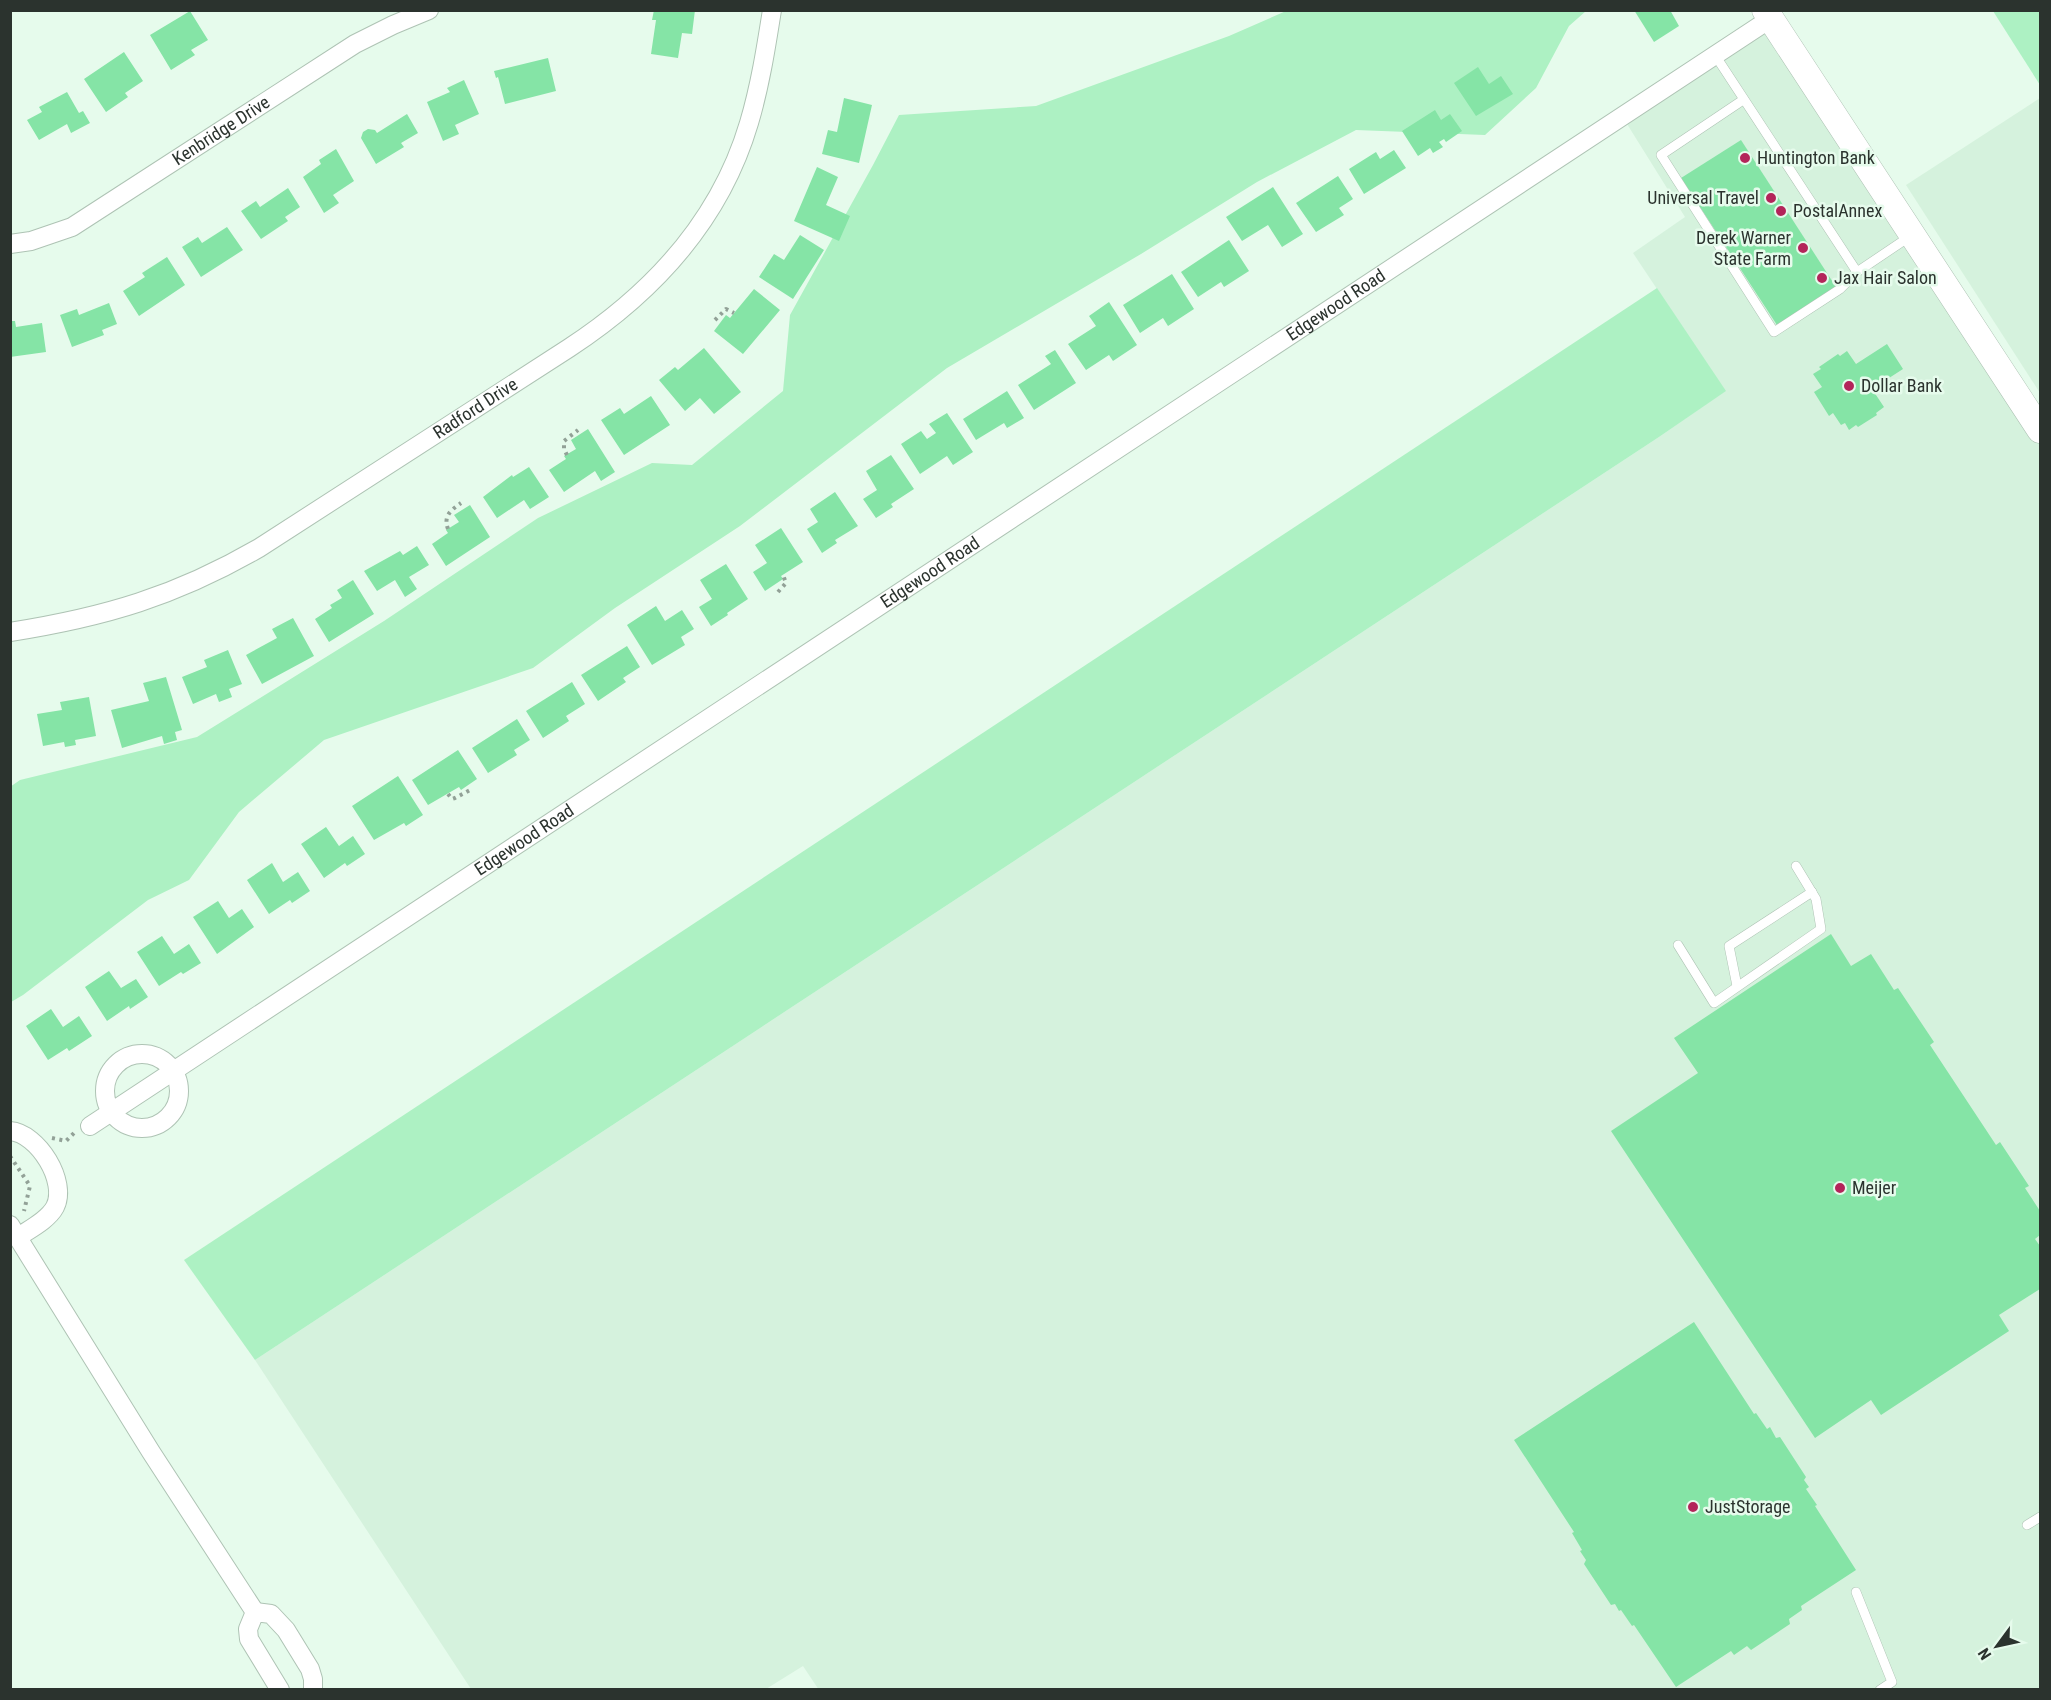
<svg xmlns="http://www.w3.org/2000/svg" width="2051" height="1700" font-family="'Roboto Condensed',sans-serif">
  <rect width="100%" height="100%" fill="#e6fbec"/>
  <!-- built -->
  <g fill="#d5f2dd">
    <path d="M1770 19 2040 431V1689L819 1690 803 1666 766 1689H471L255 1360 1659 437 1725 391 1633 253 1685 217 1622 116Z"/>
    <path d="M2040 98V393L1906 185Z"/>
  </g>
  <!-- green -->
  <g fill="#adf1c3">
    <path d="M1286 11H1586L1569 26 1536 88 1485 135 1356 130 1257 182 1141 254 947 368 740 526 615 608 533 668 324 740 239 812 189 880 148 900 23 995 11 1002 10 787 20 780 197 737 384 621 538 518 652 463 692 465 783 391 790 315 873 165 899 115 1036 106 1229 36Z"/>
    <path d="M1993 11H2040V85Z"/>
    <path d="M1657 288 1726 391 1659 437 255 1360 184 1260Z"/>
  </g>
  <!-- building -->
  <g fill="#85e4a6">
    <path d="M654 10H695L692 34 682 33 678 58 651 54 656 20H652Z"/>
    <path d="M1634 10H1670L1679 26 1654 42Z"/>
    <path d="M190 11 208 40 191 50 195 55 171 70 150 35Z"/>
    <path d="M124 52 143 81 125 93 128 97 106 112 84 79Z"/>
    <path d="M548 58 556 91 505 104 498 77 496 78 494 71Z"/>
    <path d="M1478 67 1489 84 1501 76 1513 94 1476 116 1454 83Z"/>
    <path d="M464 80 479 114 455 125 459 134 443 141 427 102 450 92 447 88Z"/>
    <path d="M67 92 79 113 83 111 90 123 71 133 67 124 39 140 27 120 42 112 39 107Z"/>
    <path d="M844 98 872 105 859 163 822 154 828 130 837 132Z"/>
    <path d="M1435 110 1441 120 1450 114 1462 131 1446 142 1444 139 1439 142 1443 147 1433 153 1430 148 1418 156 1402 131Z"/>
    <path d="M407 114 418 133 401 143 404 147 376 164 361 138 363 132 368 129 375 130 377 133Z"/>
    <path d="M1741 140 1836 287 1777 325 1681 178Z"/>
    <path d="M336 149 354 181 333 195 339 203 324 213 303 177 321 164 319 160Z"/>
    <path d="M1394 150 1406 168 1364 194 1349 169 1376 152 1380 159Z"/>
    <path d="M817 167 838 177 826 205 850 216 839 241 794 221Z"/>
    <path d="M1338 176 1353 199 1339 208 1344 215 1316 232 1296 203Z"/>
    <path d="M1273 187 1303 234 1282 247 1268 225 1242 241 1226 217Z"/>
    <path d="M288 188 300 207 285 217 288 221 261 239 241 211 256 201 260 207Z"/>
    <path d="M227 227 243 250 201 277 182 247 198 237 202 243Z"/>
    <path d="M800 235 824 250 793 299 759 277 774 254 784 260Z"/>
    <path d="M1229 240 1249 271 1224 287 1221 282 1198 297 1181 272Z"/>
    <path d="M167 257 185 285 139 316 123 291 145 277 142 273Z"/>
    <path d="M1172 274 1194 309 1168 326 1163 318 1140 333 1123 305Z"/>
    <path d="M754 289 780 310 743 354 714 331 726 315 730 318Z"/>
    <path d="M1109 302 1137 345 1113 361 1109 355 1086 370 1068 344 1096 326 1089 316Z"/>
    <path d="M109 303 117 324 102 330 104 335 72 347 60 315 77 309 79 315Z"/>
    <path d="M10 321H15L16 327 42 323 46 352 10 357Z"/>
    <path d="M1887 344 1903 369 1872 389 1884 407 1876 413 1877 415 1858 427 1856 425 1849 430 1845 423 1841 425 1833 413 1829 416 1814 392 1822 387 1813 374 1821 369 1819 367 1838 354 1840 356 1847 351 1856 364Z"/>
    <path d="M704 348 741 392 714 414 700 398 685 411 659 380 675 367 678 370Z"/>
    <path d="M1055 350 1076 383 1034 410 1018 385 1051 364 1045 356Z"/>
    <path d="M1007 391 1024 418 1007 428 1004 423 976 440 963 419Z"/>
    <path d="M651 396 670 425 624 455 601 420 620 408 624 414Z"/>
    <path d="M947 413 973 452 953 465 947 456 920 474 901 444 921 431 927 439 936 433 929 424Z"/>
    <path d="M588 429 615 472 601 481 595 471 564 492 549 470 566 459 564 456 576 449 571 440Z"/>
    <path d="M891 455 914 489 891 504 893 507 876 518 863 499 877 490 866 471Z"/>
    <path d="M529 467 549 497 530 509 524 500 497 518 483 497 512 475 513 477Z"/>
    <path d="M835 492 858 526 835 540 837 543 822 553 807 529 818 522 810 509Z"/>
    <path d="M470 505 490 537 446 566 432 544 448 533 446 530 459 522 454 515Z"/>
    <path d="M781 528 803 562 781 576 783 579 765 591 753 572 767 563 755 545Z"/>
    <path d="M417 546 429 565 409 577 417 589 405 597 395 580 377 591 364 571 400 551 403 555Z"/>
    <path d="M726 564 748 599 727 613 728 615 711 626 699 607 712 599 700 580Z"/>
    <path d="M353 580 374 614 329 642 315 619 332 608 330 605 342 598 337 590Z"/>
    <path d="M656 606 665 621 682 610 694 629 681 637 685 645 652 665 627 625Z"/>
    <path d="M293 618 314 656 262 684 246 655 277 638 272 629Z"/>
    <path d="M627 646 640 667 623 678 626 682 598 701 581 675Z"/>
    <path d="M228 650 242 684 229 689 232 697 219 702 216 694 193 704 182 677 207 667 204 660Z"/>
    <path d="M166 677 182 730 175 732 177 740 164 744 162 736 122 748 111 710 149 701 143 683Z"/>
    <path d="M572 682 585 704 566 716 569 721 543 738 526 711Z"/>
    <path d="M89 697 96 736 75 740 76 745 65 747 64 742 43 746 37 714 62 710 60 702Z"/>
    <path d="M517 719 530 740 514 750 517 755 488 773 472 748Z"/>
    <path d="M458 750 477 779 461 790 459 787 428 805 412 780Z"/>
    <path d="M398 776 423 815 406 826 404 823 374 840 352 806Z"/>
    <path d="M326 827 339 846 353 836 365 854 347 866 345 863 324 878 301 844Z"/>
    <path d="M272 863 283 882 298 872 310 891 292 903 290 900 269 914 247 880Z"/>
    <path d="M218 901 229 918 242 909 254 927 217 954 193 917Z"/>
    <path d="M1831 934 1851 966 1871 954 1894 990 1898 988 1934 1042 1930 1045 1996 1145 2000 1142 2029 1186 2025 1188 2040 1211V1235L2035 1239 2040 1246V1289L1999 1315 2009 1331 1881 1415 1871 1400 1815 1438 1611 1131 1698 1073 1674 1038Z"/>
    <path d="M162 936 174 954 189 944 201 963 183 974 181 972 159 986 137 952Z"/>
    <path d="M109 971 121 988 136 979 148 997 130 1009 129 1006 107 1021 85 987Z"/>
    <path d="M51 1009 63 1027 79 1016 92 1036 69 1051 67 1048 48 1060 26 1026Z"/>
    <path d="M1694 1322 1754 1414 1756 1413 1767 1429 1770 1427 1776 1438 1780 1437 1806 1477 1804 1480 1809 1487 1806 1489 1817 1505 1815 1506 1856 1570 1801 1606 1802 1610 1789 1619 1790 1624 1751 1650 1747 1646 1734 1655 1731 1651 1676 1687 1634 1625 1632 1626 1621 1610 1619 1611 1615 1604 1611 1605 1584 1564 1586 1560 1580 1551 1582 1550 1572 1533 1574 1532 1514 1440Z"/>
  </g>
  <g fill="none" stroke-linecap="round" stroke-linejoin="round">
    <defs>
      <g id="lane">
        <path d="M1715 55 1857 272"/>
        <path d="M1743 100 1661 155 1774 332 1840 289 1857 272 1912 235"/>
        <path d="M1678 945 1714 1003 1821 929 1816 899 1796 866"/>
        <path d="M1737 986 1729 946 1812 892"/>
        <path d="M2027 1525 2040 1517"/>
        <path d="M1856 1592 1892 1682 1880 1690"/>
      </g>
      <g id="street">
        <path id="s1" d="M10 244 31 241 72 227 355 44 393 25 429 10"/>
        <path id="s2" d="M10 632C105 617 176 596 259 548L569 348C653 293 720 221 749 123 760 86 766 48 772 10"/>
        <circle cx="142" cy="1091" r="37"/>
        <path id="s3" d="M90 1126 1770 19"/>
        <path d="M10 1131C38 1133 68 1182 55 1207 48 1220 30 1229 18 1237"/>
        <path d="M10 1225 151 1452 255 1612"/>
        <path d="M280 1690 249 1639 248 1629 255 1612 271 1614 286 1630 310 1669 313 1679V1690"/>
      </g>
      <path id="secondary" d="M1765 10 2040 430"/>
    </defs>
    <!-- lane casing -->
    <use href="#lane" stroke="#aec3b4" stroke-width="10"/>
    <!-- street casing -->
    <use href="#street" stroke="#aec3b4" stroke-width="20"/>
    <!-- secondary casing -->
    <use href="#secondary" stroke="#aec3b4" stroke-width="27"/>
    <!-- path -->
    <g stroke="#92a197" stroke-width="4" stroke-dasharray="3 4.5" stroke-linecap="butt">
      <path d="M715 320 726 309 734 313"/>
      <path d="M567 455 564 449V441L578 430"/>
      <path d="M448 529C443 516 451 510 461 503"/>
      <path d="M778 592 786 583 783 575"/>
      <path d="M448 794 452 799 455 798 472 789"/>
      <path d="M52 1138 66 1141 74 1133"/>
      <path d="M10 1156 30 1186 24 1211"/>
    </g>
    <!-- lane -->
    <use href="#lane" stroke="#fff" stroke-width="9"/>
    <!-- street -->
    <use href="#street" stroke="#fff" stroke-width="18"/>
    <!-- secondary -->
    <use href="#secondary" stroke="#fff" stroke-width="26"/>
  </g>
  <!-- markers -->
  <g fill="#b3255a" stroke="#e6fbec" stroke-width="2">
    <circle cx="1745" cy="158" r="6"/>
    <circle cx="1771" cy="198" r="6"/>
    <circle cx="1781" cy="211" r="6"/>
    <circle cx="1803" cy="248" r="6"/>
    <circle cx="1822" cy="278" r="6"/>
    <circle cx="1849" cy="386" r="6"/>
    <circle cx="1840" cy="1188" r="6"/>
    <circle cx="1693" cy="1507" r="6"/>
  </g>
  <g text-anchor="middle" stroke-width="5" stroke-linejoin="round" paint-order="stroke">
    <!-- street labels -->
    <g font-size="18" fill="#2b332e" stroke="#e6fbec">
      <text dy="6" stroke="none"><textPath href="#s1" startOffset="242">Kenbridge Drive</textPath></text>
      <text dy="6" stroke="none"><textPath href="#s3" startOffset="1492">Edgewood Road</textPath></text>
      <text dy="6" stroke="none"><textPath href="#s2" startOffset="522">Radford Drive</textPath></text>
      <text dy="6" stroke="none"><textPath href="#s3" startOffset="1006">Edgewood Road</textPath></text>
      <text dy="6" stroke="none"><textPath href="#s3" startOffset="520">Edgewood Road</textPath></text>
    </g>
    <!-- poi labels -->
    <g font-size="18" fill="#2b332e" stroke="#e6fbec" text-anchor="start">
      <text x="1757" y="164">Huntington Bank</text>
      <text x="1759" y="204" text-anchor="end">Universal Travel</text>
      <text x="1793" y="217">PostalAnnex</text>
      <text x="1791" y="244" text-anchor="end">Derek Warner<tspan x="1791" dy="21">State Farm</tspan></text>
      <text x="1834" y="284">Jax Hair Salon</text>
      <text x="1861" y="392">Dollar Bank</text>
      <text x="1852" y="1194">Meijer</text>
      <text x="1705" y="1513">JustStorage</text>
    </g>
  </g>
  <!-- border -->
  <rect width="2051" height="1700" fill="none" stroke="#2b332e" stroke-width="24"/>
  <!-- north arrow -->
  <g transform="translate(1997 1646) rotate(237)" stroke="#e6fbec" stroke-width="4.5" paint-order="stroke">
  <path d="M0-4.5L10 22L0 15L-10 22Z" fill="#2b332e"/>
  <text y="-9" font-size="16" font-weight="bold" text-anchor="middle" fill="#2b332e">N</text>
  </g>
</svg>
